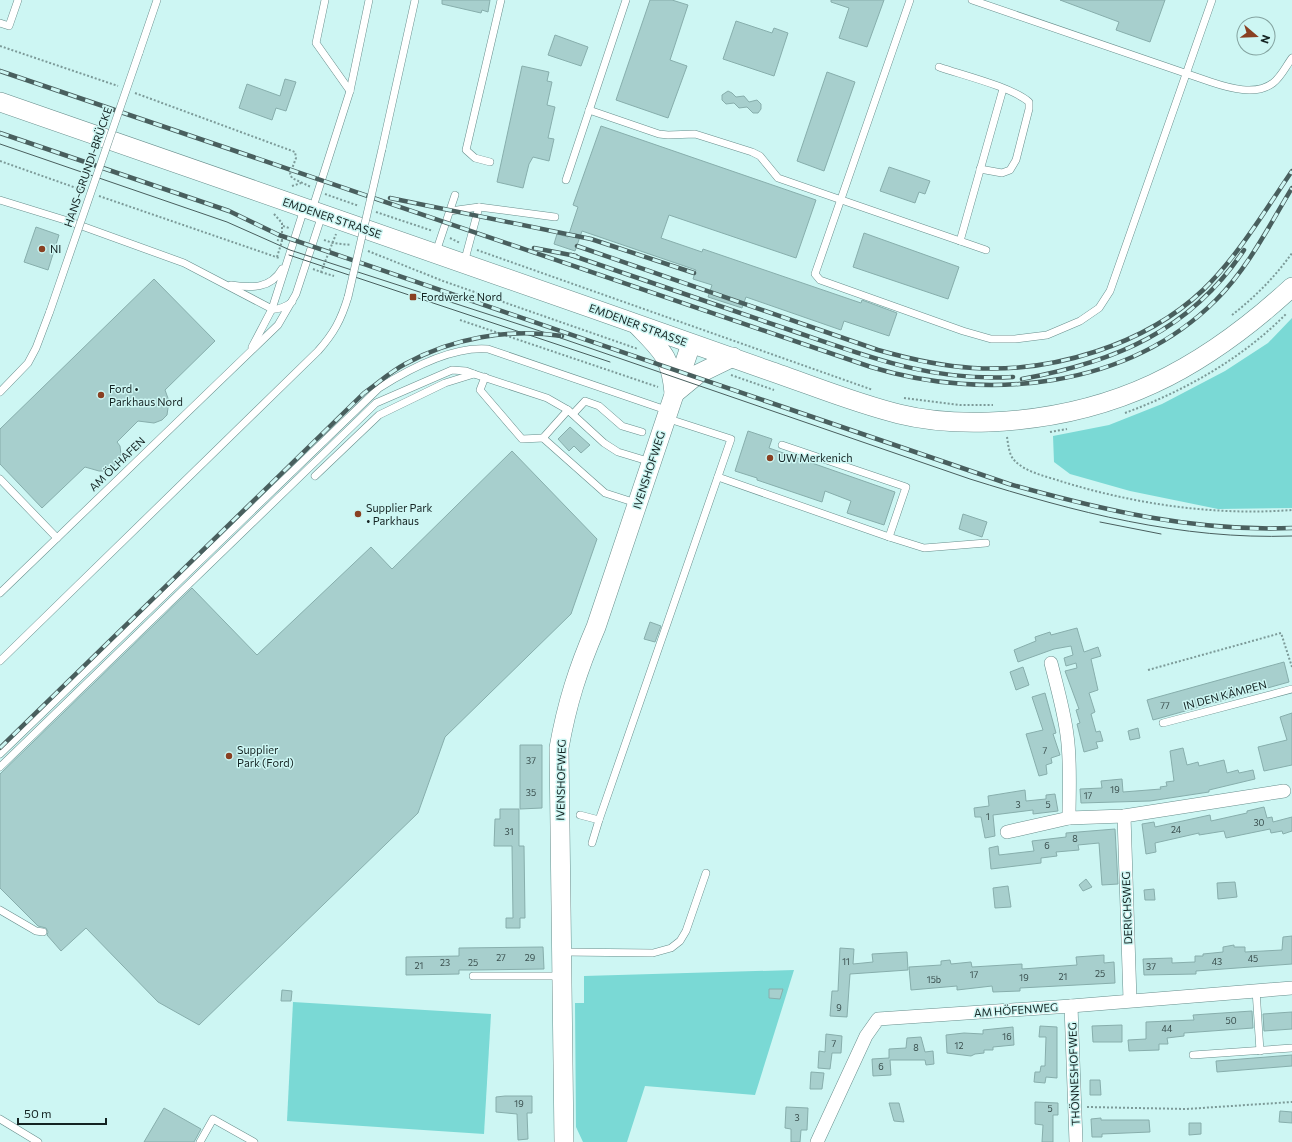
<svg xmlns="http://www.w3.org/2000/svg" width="1292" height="1142" font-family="Commissioner,sans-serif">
  <rect width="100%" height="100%" fill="#cdf6f3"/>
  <!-- green -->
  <g fill="#7ad9d5">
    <path d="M1292 318V508L1218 509 1130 491 1070 474 1054 462 1053 436 1109 425 1162 404 1225 371 1268 343Z"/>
    <path d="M794 970 755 1095 645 1086 627 1142H583L576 1127 575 1003H584V976Z"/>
    <path d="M293 1002 491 1014 484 1134 287 1121Z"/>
  </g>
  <!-- building -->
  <g fill="#a7cfcd" stroke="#87aeac">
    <path d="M442 0H490L488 12 482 10 481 13 442 4Z"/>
    <path d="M650 0H672L688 5 670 60 687 66 668 118 616 100Z"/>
    <path d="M831 0H884L867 47 839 38 849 8 831 2Z"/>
    <path d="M1060 0H1165L1150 42 1116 30 1119 22Z"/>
    <path d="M736 21 772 33 774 28 788 33 774 76 723 59Z"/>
    <path d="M555 35 588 47 581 66 548 55Z"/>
    <path d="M522 66 549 72 547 81 552 82 547 105 555 107 548 138 554 139 549 161 533 157 529 164 523 188 497 182Z"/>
    <path d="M827 72 855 82 824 171 797 161Z"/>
    <path d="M285 79 296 82 286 111 276 108 272 120 239 108 247 84 280 96Z"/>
    <path d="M728 91 732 93 736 97 744 96 749 102 757 100 761 104V109L758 113H753L747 107 739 108 734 103 726 104 722 100V95Z"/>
    <path d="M601 126 816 200 796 258 669 215 661 238 702 252 703 249 861 303 862 300 897 313 889 336 844 321 841 330 746 297 742 308 708 297 712 285 693 279 696 270 582 231 575 251 554 244 557 234 568 237 578 207 573 205Z"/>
    <path d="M889 167 930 181 925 194 919 192 915 203 880 191Z"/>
    <path d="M36 227 59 235 48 270 24 262Z"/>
    <path d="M864 233 959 267 948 299 853 267Z"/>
    <path d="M154 279 215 341 165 390 169 401 167 415 162 420 154 423 138 421 117 442 120 446 121 454 114 466 107 471H99L85 467 42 508 0 464V429Z"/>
    <path d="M570 427 590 445 581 453 574 446 569 451 558 439Z"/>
    <path d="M748 431 772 439 769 448 895 492 884 525 847 513 851 501 825 491 822 502 757 480V478L735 471Z"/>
    <path d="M512 451 597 539 571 614 445 737 418 813 199 1025 158 1002 86 928 61 951 47 935 48 932 46 928 38 926 0 888V774L192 588 257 655 371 547 392 569Z"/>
    <path d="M963 514 987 522 982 537 959 529Z"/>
    <path d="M650 622 661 626 655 642 644 639Z"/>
    <path d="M1077 628 1084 652 1098 647 1101 656 1091 659 1098 690 1089 693 1095 712 1091 714 1096 732 1100 731 1103 741 1096 742 1098 748 1084 752 1077 724 1080 723 1076 710 1079 709 1065 671 1077 668 1076 663 1066 666 1064 658 1073 655 1071 646 1054 649 1018 662 1014 650 1036 641 1035 637 1050 632 1051 635Z"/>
    <path d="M1284 662 1289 682 1153 720 1147 700Z"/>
    <path d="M1023 667 1029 685 1016 690 1010 672Z"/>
    <path d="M1045 693 1056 733 1053 734 1060 755 1051 758 1052 763 1046 765 1047 774 1039 776 1026 734 1043 730 1032 697Z"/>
    <path d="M1292 713V765L1264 771 1258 747 1287 740 1280 717Z"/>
    <path d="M1138 728 1140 738 1130 740 1128 731Z"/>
    <path d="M520 745H542V808L520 809Z"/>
    <path d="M1183 748 1187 765 1198 762 1199 766 1224 760 1227 773 1238 770 1239 773 1253 770 1255 779 1209 790V792L1150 801 1081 803 1080 789 1102 788 1101 781 1122 779 1123 792 1161 789 1160 787 1167 786 1166 782 1174 781 1170 751Z"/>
    <path d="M1025 790 1026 801 1046 799V795L1055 794 1058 811 1033 814V810L993 815 995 836 985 838 981 817H975L974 808 989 806 988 796Z"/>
    <path d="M1264 807 1267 818 1272 817 1273 822 1292 817V831L1283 834 1282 831 1271 833 1270 829 1226 838 1224 831 1199 835V833L1155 843 1156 852 1146 854 1142 824 1154 822 1155 827 1210 815 1211 821 1247 813V811Z"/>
    <path d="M500 809H519V846H524L525 918H520V928H506V918H513L512 846H494L495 819H500Z"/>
    <path d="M1115 829 1118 884 1102 885 1099 843 1078 845 1079 850 1056 852 1057 856 1041 858V863L991 869 989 848 998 846 999 855 1034 851 1032 841 1066 837V833Z"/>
    <path d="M1086 879 1092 887 1083 891 1079 885Z"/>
    <path d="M1235 882 1237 897 1218 899 1217 883Z"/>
    <path d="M1008 886 1011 907 995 908 993 888Z"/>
    <path d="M1154 889 1155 900H1145L1144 890Z"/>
    <path d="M1292 936V964L1196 971V974L1144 975 1143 959 1172 958V963L1195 962V956H1203V954L1223 952V947L1234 945V947H1245V952L1282 950 1283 937Z"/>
    <path d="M543 947 544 969 476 970H459V974L406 975V957L459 956V948Z"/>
    <path d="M840 948 854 949 853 964 873 962 872 954 907 952 908 970 850 974 847 1017 830 1016 832 991H838Z"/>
    <path d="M1104 955V963L1114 962 1115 983 1020 988V991L993 992 992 986 957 990V986L911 990 909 967 941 965V961L950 960 951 964 971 962 972 967 1022 964V969L1077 965 1076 957Z"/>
    <path d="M769 989H783L780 999 769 998Z"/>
    <path d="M282 990 292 991 291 1001H281Z"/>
    <path d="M1252 1011 1253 1028 1184 1033V1036L1167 1038 1168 1044H1159V1050L1129 1051 1128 1040 1146 1039V1022L1194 1020 1193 1015Z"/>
    <path d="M1292 1012V1029L1264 1031 1263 1014Z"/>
    <path d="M1122 1025V1042H1093L1092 1026Z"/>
    <path d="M1040 1026 1057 1027V1078L1046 1077 1045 1083 1034 1082 1035 1072H1040L1041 1066H1045L1046 1037H1039Z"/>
    <path d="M1013 1027 1014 1045 993 1047V1050H984V1053L975 1054 971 1056 947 1053 946 1035 964 1033 983 1034V1030Z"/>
    <path d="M826 1034 842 1036 841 1053H832L830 1069 818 1068 819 1051 825 1052Z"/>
    <path d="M921 1037 925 1052 933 1051 934 1064 926 1065 925 1060H890L891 1075 873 1076 872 1059 889 1058V1049L906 1048 907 1038Z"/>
    <path d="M1292 1055V1066L1217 1072 1216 1061Z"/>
    <path d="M811 1072 824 1073 822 1089H810Z"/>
    <path d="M1090 1080H1100L1101 1095H1090Z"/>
    <path d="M505 1096H532V1113H527L528 1139 518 1140 517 1114 496 1112V1097Z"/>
    <path d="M1035 1102 1058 1103V1115H1053V1142H1042L1043 1125 1035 1124Z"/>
    <path d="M889 1103H899L904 1122 894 1121Z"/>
    <path d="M786 1107 808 1108 807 1130H801L800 1142H791V1129L785 1128Z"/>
    <path d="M164 1108 201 1129 194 1142H144Z"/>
    <path d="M1280 1111 1292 1112V1123L1279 1122Z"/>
    <path d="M1101 1118V1120H1149L1150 1132 1102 1134V1137H1092L1091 1119Z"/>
    <path d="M1189 1123H1201V1134L1189 1135Z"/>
  </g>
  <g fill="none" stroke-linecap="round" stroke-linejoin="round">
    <defs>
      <g id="lane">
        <path d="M325 0 316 43 350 91"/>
        <path d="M910 0 815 274 820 280 963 331 991 339H1015L1047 335 1080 321 1099 308 1110 291 1212 0"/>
        <path d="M972 0 1211 82C1229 88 1256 96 1273 83 1281 77 1286 66 1292 58"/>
        <path d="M0 23 9 26 18 0"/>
        <path d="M139 53 157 0"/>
        <path d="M939 67C962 75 1012 87 1029 102V109L1016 160 1010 170 1002 173 980 169"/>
        <path d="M589 110 659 134 668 135 695 134 752 152 760 156 778 178 986 250"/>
        <path d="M382 149 415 0"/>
        <path d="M490 162 475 158 466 150 501 0"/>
        <path d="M566 180 626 0"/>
        <path d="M0 200 68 221 184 263 272 309C278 310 287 306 292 302"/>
        <path d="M312 210 350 91 369 0"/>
        <path d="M450 211 479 207 555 217"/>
        <path d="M960 241 1003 89"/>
        <path d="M436 252 455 195"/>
        <path d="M464 263 479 207"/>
        <path d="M231 285C251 288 271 289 282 269"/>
        <path d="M252 347 272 309 304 209"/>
        <path d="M485 377 480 390 522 439 543 438"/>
        <path d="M0 392 28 363 36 348 50 311"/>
        <path d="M573 414 585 401 599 406 622 426 642 432"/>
        <path d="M315 476 379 415 445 383 474 374 547 398 568 410"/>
        <path d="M718 477 889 537 906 487 782 445"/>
        <path d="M0 479 57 538"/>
        <path d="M636 503 605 493 543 438 568 410 604 443 618 452 651 462"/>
        <path d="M889 537 924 548 986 543"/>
        <path d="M0 593 278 325 296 294 322 215"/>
        <path d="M0 661 318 351C334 333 341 320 348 297"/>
        <path d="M1163 723 1292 689"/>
        <path d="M0 754 379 388C409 369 452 346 488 349L669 411"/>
        <path d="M0 767 376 403 452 370 466 371 474 374"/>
        <path d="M580 815 599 820 592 843"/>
        <path d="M599 820 731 439 666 418"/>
        <path d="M0 910 36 931 43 932"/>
        <path d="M562 952 653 953 671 948 680 941 686 931 706 873"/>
        <path d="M473 976H561"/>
        <path d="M1256 990 1260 1051"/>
        <path d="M1193 1055 1292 1048"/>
        <path d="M0 1119 38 1142"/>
        <path d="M200 1142 213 1119 254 1142"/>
      </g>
      <g id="street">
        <path d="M1051 663C1057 687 1064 711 1067 735 1071 763 1069 791 1069 818"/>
        <path d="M1124 816 1130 1000"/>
        <path d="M1007 832 1069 818 1124 816 1284 791"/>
        <path d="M1071 1006 1076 1142"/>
        <path d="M817 1142 866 1036 878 1019 1071 1006 1292 988"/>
      </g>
      <g id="secondary">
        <path d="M0 102C199 172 398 239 597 310 654 330 711 350 767 370 811 385 854 403 899 414 927 421 960 423 989 422 1113 417 1202 370 1292 287"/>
        <path d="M638 326C662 351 671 357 674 393"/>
        <path d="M675 393 698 374 733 357"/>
        <path d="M564 1142 559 748C567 703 578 669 596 627L691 344"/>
      </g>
    </defs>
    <!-- lane casing -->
    <use href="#lane" stroke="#688e8c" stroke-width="8"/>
    <!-- street casing -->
    <use href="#street" stroke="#688e8c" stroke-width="14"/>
    <!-- secondary casing -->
    <use href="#secondary" stroke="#688e8c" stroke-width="20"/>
    <!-- path -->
    <g stroke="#7c9a98" stroke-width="2" stroke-dasharray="2 2" stroke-linecap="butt">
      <path d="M0 46 118 86"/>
      <path d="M135 93 295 152 296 158 290 174 292 178 311 187"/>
      <path d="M0 161 82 190"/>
      <path d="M292 186 301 183"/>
      <path d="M325 194 359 206"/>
      <path d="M99 196 279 258"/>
      <path d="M376 212 433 231"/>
      <path d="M274 214 282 223V241"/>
      <path d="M283 226 289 228"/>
      <path d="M450 238 460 243"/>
      <path d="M324 240 333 243 351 245"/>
      <path d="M477 250 873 390"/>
      <path d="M368 251 443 281 638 349"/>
      <path d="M277 257 282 241 277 240"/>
      <path d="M313 269 321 272 336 234"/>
      <path d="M321 272 334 276"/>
      <path d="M1232 315C1255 297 1275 277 1292 253"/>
      <path d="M460 320 658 387"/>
      <path d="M731 375 774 390"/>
      <path d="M904 398 960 405H993"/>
      <path d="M1125 413C1184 391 1242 359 1287 313"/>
      <path d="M1050 432 1067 429"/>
      <path d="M1007 437C1008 443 1009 455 1014 460 1025 472 1045 476 1060 481 1134 504 1214 516 1292 510"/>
      <path d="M1148 670 1281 633 1292 667"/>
      <path d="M1087 1107 1186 1109 1292 1102"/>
    </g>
    <!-- lane -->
    <use href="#lane" stroke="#fff" stroke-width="7"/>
    <!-- street -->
    <use href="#street" stroke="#fff" stroke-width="13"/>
    <!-- secondary -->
    <use href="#secondary" stroke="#fff" stroke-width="19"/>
    <!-- tram -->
    <g stroke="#495f5e" stroke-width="1">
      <path d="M0 144 227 222 290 250 546 333 970 479C1075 512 1181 540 1292 536"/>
      <path d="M289 255 610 362"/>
      <path d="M1100 522 1161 534"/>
    </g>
    <defs>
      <g id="rail">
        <path d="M0 71 871 367C986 402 1127 389 1216 300 1248 268 1269 226 1292 188"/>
        <path d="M0 133 229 211 279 235 1009 484C1102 510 1195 532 1292 528"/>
        <path d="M390 198 591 239 694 273"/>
        <path d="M577 246 878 350C910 359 940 366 973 368 1052 373 1145 345 1203 290 1238 256 1264 212 1292 171"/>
        <path d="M534 248 576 256"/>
        <path d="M571 255C640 279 709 302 778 326 859 353 925 382 1013 377"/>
        <path d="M1022 379C1115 362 1190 331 1244 250"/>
        <path d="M0 748 364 393C377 384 390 372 405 364 452 338 509 328 562 336"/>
      </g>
    </defs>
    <!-- rail casing -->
    <use href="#rail" stroke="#495f5e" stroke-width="4.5"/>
    <!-- rail -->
    <use href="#rail" stroke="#cdf6f3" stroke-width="3" stroke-dasharray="9" stroke-linecap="butt"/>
    <defs>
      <g id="lane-bridge">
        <path d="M348 297 382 149"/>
        <path d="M50 311 139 53"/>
      </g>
    </defs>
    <!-- lane-bridge casing -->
    <use href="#lane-bridge" stroke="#688e8c" stroke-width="8" stroke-linecap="butt"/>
    <!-- lane-bridge -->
    <use href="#lane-bridge" stroke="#fff" stroke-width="7"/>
  </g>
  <!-- markers -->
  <g fill="#894022" stroke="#cdf6f3" stroke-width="1.5">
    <circle cx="42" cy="249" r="4"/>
    <rect x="409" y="293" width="8" height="8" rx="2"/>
    <circle cx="101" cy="395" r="4"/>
    <circle cx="770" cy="458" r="4"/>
    <circle cx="358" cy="514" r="4"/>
    <circle cx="229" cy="756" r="4"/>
  </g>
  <g text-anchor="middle" stroke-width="3" stroke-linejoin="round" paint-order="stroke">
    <!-- number labels -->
    <g font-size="9" fill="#394e4d">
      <text x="1165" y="709">77</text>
      <text x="1045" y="754">7</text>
      <text x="531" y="764">37</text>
      <text x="1115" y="793">19</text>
      <text x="531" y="796">35</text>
      <text x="1088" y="799">17</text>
      <text x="1018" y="808">3</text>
      <text x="1048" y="808">5</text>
      <text x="988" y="820">1</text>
      <text x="1259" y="826">30</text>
      <text x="1176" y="833">24</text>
      <text x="509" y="835">31</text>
      <text x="1075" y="842">8</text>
      <text x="1047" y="849">6</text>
      <text x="501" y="961">27</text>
      <text x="530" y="961">29</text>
      <text x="1253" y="962">45</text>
      <text x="846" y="965">11</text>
      <text x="1217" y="965">43</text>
      <text x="445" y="966">23</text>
      <text x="473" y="966">25</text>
      <text x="419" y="969">21</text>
      <text x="1151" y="970">37</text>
      <text x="1100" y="977">25</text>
      <text x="974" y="978">17</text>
      <text x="1063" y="980">21</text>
      <text x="1024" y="981">19</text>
      <text x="934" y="983">15b</text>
      <text x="839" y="1011">9</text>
      <text x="1231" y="1024">50</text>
      <text x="1167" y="1032">44</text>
      <text x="1007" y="1040">16</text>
      <text x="834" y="1047">7</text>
      <text x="959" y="1049">12</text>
      <text x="916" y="1051">8</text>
      <text x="881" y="1070">6</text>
      <text x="519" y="1107">19</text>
      <text x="1050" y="1112">5</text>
      <text x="797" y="1121">3</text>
    </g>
    <!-- street labels -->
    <g font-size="11" fill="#142322" stroke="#cdf6f3">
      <text transform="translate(88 167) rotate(-71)" y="4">HANS-GRUNDI-BRÜCKE</text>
      <text transform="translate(332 218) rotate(19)" y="4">EMDENER STRASSE</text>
      <text transform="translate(638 325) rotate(20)" y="4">EMDENER STRASSE</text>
      <text transform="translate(117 464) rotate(-44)" y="4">AM ÖLHAFEN</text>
      <text transform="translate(649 470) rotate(-72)" y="4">IVENSHOFWEG</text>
      <text transform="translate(1225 695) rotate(-15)" y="4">IN DEN KÄMPEN</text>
      <text transform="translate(561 780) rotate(-89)" y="4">IVENSHOFWEG</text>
      <text transform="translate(1127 908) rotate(-92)" y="4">DERICHSWEG</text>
      <text transform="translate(1016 1010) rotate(-4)" y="4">AM HÖFENWEG</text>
      <text transform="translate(1074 1074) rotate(-92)" y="4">THÖNNESHOFWEG</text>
    </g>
    <!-- poi labels -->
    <g font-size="11" fill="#142322" stroke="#cdf6f3" text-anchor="start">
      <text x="50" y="253">NI</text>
      <text x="421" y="301">Fordwerke Nord</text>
      <text x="109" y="393">Ford •<tspan x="109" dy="13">Parkhaus Nord</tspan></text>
      <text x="778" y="462">UW Merkenich</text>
      <text x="366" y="512">Supplier Park<tspan x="366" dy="13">• Parkhaus</tspan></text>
      <text x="237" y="754">Supplier<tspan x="237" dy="13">Park (Ford)</tspan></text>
    </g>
  </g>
  <!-- north arrow -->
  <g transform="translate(1256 36) rotate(109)"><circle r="19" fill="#cdf6f3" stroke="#83a29f"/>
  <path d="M0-3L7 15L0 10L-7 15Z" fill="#894022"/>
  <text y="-6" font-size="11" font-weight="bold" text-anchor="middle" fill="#142322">N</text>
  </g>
  <!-- scale -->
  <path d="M18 1118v6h88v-6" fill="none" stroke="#142322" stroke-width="2"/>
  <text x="24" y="1118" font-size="12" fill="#142322" stroke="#cdf6f3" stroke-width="3" paint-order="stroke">50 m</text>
</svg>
